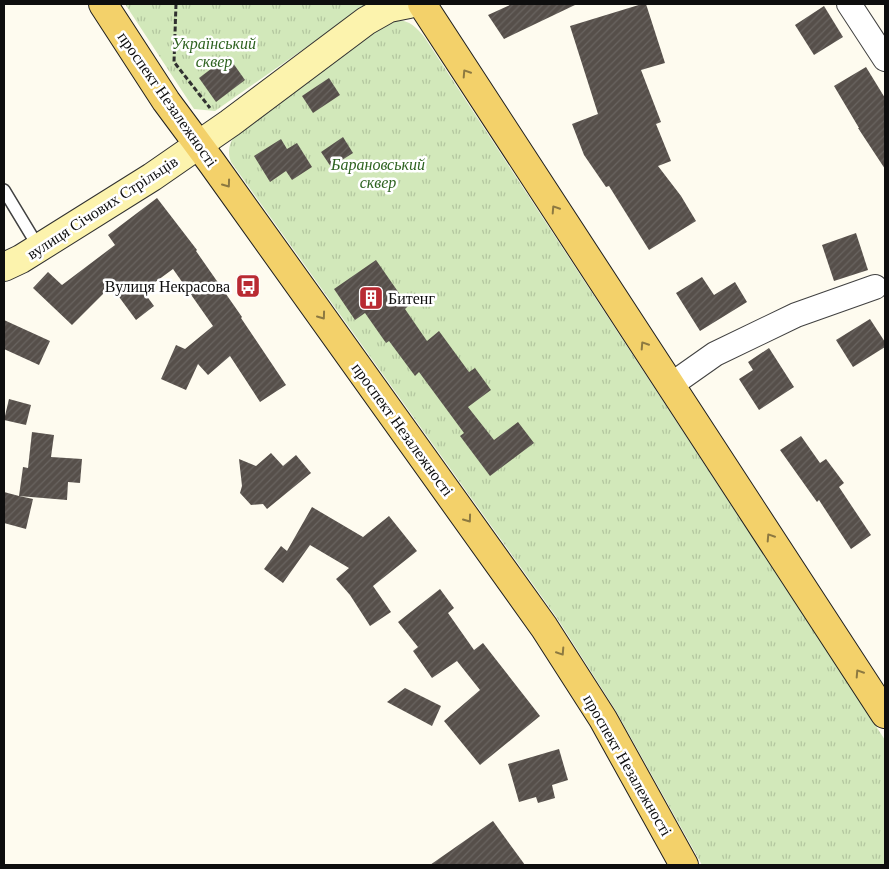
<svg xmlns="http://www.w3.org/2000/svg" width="889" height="869" font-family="'Times New Roman',serif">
  <defs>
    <pattern id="grass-tufts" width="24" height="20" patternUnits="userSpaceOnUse" patternTransform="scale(1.25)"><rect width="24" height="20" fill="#d2e8ba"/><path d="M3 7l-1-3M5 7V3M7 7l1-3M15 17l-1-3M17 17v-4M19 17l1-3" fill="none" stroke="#b3c69f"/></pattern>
    <pattern id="building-hatch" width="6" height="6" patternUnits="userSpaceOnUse" patternTransform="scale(1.25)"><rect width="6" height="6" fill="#564f4a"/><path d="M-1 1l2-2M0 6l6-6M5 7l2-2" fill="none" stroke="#696460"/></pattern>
  </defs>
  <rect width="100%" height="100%" fill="#fefbef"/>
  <!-- grass -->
  <g fill="url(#grass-tufts)">
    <path d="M125 4H368L215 111 194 109Z"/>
    <path d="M396 20C410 20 417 28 425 38L885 740V865H702L616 711 557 618 231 162C227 151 229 143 237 133L389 22Z"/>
  </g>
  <!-- building -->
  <g fill="url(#building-hatch)">
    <path d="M512 4H577L504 39 488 15Z"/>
    <path d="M642 4H646L665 63 641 70 661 122 656 124 671 161 658 166 681 196 696 221 649 250 609 186 606 187 584 155 572 124 598 114 570 26Z"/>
    <path d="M824 6 843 37 814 55 795 25Z"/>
    <path d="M228 56 245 80 216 102 199 78Z"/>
    <path d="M866 67 885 98V169L858 128H859L834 86Z"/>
    <path d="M329 78 340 95 313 113 302 96Z"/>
    <path d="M343 137 353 153 331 167 321 152Z"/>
    <path d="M281 139 287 149 297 143 312 167 292 180 286 171 270 182 254 156Z"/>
    <path d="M157 198 197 250 196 251 242 317 241 318 286 385 260 402 230 356 208 375 198 364 186 390 161 379 176 345 185 349 213 326 173 269 143 291 154 306 136 320 111 286 72 325 33 288 48 272 62 285 115 245 108 235Z"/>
    <path d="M856 233 868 270 834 281 822 245Z"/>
    <path d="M376 260 408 306 405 309 427 341 439 331 469 372 475 368 491 390 468 407 494 440 518 422 534 443 490 476 460 436 464 433 419 372 415 376 389 341 386 343 365 313 355 320 334 289Z"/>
    <path d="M702 277 714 295 735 282 747 302 700 331 676 293Z"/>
    <path d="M870 319 885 342V347L853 367 836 340Z"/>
    <path d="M4 320 50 341 39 365 4 349Z"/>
    <path d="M769 348 794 387 759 410 739 379 753 370 748 362Z"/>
    <path d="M9 399 31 405 26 425 4 420Z"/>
    <path d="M32 432 54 435 51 457 82 459 80 483 68 482 67 500 19 496 33 499 26 529 4 523V492L19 496 23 467 28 468Z"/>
    <path d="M801 436 820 463 826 459 844 483 839 487 871 535 851 549 819 500 817 502 780 450Z"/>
    <path d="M271 453 283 466 296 455 311 473 267 509 263 504 251 505 240 493 242 486 239 459 256 466Z"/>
    <path d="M312 507 363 537 389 516 417 551 373 586 391 612 370 626 350 595 336 579 349 568 310 545 283 583 264 569 281 546 287 551Z"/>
    <path d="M440 589 454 608 448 613 474 650 483 643 540 716 480 765 444 721 480 690 457 661 432 678 413 651 418 647 398 622Z"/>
    <path d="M405 688 441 706 432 726 387 702Z"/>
    <path d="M559 749 568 780 552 785 555 798 538 803 536 797 519 802 508 764Z"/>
    <path d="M493 821 525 865H430Z"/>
  </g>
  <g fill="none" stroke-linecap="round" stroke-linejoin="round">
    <defs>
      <path id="lane" d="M4 190 39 248"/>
      <g id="street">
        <path d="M849 4 885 59"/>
        <path d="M671 385 715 354 796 315 875 287"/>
      </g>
      <path id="secondary" d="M4 267 21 259 152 177 230 123 366 21 389 8 409 4"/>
      <g id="primary">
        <path d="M103 4 166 101 212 163 544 627 603 719 684 865"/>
        <path d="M422 4 885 714"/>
      </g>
    </defs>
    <!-- lane casing -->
    <use href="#lane" stroke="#414141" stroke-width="14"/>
    <!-- street casing -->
    <use href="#street" stroke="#414141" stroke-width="26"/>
    <!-- secondary casing -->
    <use href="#secondary" stroke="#303030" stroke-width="30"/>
    <!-- primary casing -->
    <use href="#primary" stroke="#1f1f1f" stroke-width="30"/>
    <!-- path -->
    <path stroke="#303030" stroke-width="3" stroke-dasharray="5 2.5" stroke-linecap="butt" d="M176 4 174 62 210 108"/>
    <!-- lane -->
    <use href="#lane" stroke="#fff" stroke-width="11"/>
    <!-- street -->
    <use href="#street" stroke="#fff" stroke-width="24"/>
    <!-- secondary -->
    <use href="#secondary" stroke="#fcf3ad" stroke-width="28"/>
    <!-- primary -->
    <use href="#primary" stroke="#f3d16a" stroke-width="28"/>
  </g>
  <!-- one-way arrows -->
  <defs><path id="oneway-chevron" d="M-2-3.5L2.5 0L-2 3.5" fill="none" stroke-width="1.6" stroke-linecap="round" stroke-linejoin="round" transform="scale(1.25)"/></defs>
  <g stroke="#8c7941">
    <use href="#oneway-chevron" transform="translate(466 73) rotate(-123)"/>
    <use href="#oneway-chevron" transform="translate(227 184) rotate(54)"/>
    <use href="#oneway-chevron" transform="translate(555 209) rotate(-123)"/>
    <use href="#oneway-chevron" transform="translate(322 316) rotate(54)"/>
    <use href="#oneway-chevron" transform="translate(644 345) rotate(-123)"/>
    <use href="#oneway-chevron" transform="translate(468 519) rotate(54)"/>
    <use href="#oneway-chevron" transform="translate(770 537) rotate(-123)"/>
    <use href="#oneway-chevron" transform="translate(561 652) rotate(57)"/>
    <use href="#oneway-chevron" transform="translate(859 673) rotate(-123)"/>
  </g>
  <!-- icons -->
  <defs>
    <symbol id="bus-square" viewBox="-11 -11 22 22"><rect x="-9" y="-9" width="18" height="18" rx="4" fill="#b92a32" stroke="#fff"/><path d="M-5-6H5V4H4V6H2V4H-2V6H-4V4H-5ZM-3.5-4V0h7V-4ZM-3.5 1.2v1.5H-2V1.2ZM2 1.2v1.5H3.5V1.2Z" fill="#fff"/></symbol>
    <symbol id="building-square" viewBox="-11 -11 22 22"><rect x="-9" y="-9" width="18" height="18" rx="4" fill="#b92a32" stroke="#fff"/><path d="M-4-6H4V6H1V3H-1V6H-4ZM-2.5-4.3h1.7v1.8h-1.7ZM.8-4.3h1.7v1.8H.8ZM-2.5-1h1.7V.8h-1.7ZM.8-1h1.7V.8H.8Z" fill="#fff"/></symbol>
  </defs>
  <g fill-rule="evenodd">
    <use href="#bus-square" x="234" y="272" width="28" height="28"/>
    <use href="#building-square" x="357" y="284" width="28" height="28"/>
  </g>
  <g text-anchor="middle" stroke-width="5" stroke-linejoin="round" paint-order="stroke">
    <!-- park labels -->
    <g font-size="16" font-style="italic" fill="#2e6320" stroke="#fff">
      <text x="214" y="49">Український<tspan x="214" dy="18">сквер</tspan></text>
      <text x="378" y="170">Барановський<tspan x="378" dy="18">сквер</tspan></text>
    </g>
    <!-- street labels -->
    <g font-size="16" fill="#0e0e0e" stroke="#fff">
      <text transform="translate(168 99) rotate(55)" y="6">проспект Незалежності</text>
      <text transform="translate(102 207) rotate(-33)" y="6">вулиця Січових Стрільців</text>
      <text transform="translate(403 429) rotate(54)" y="6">проспект Незалежності</text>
      <text transform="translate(628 765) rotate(60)" y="6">проспект Незалежності</text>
    </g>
    <!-- poi labels -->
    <g font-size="16" fill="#0e0e0e" stroke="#fff" text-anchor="end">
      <text x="230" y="292">Вулиця Некрасова</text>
      <text x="388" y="304" text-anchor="start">Битенг</text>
    </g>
  </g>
  <!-- border -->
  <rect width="889" height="869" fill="none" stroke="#0e0e0e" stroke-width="10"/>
</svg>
